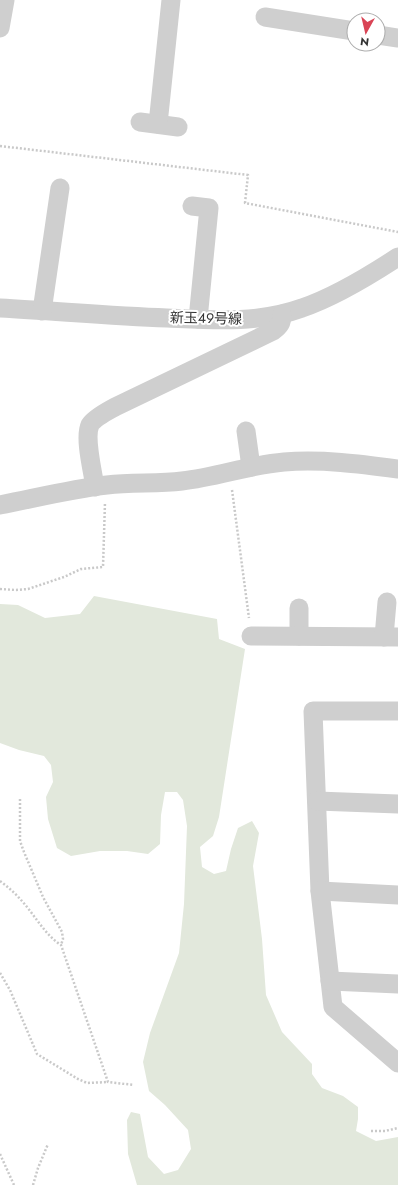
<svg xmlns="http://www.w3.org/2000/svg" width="398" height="1185" font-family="Jost,'Noto Sans JP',sans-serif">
  <rect width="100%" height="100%" fill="#fff"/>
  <!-- green -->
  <path fill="#e2e8dc" d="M94 596 217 619 219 639 245 649 219 817 213 836 200 847 202 867 214 874 226 871 231 849 238 828 252 821 259 833 253 866 262 939 266 995 282 1032 312 1064V1074L322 1088 343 1096 358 1107V1119L356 1131 376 1141 398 1137V1185H137L128 1154 127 1120 131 1112 140 1114 148 1157 164 1174 178 1170 191 1149 188 1130 165 1105 149 1091 143 1062 150 1033 179 953 184 904 187 826 183 800 177 792H165L161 815 160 844 148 854 127 851H100L71 856 57 848 48 819 46 797 53 782 51 765 44 756 19 750 0 743V604L18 605 45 618 80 614Z"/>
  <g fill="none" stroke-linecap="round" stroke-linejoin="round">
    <!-- path -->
    <g stroke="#c9c9c9" stroke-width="2.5" stroke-dasharray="2 2" stroke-linecap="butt">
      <path d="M0 146 248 175 245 203 398 232"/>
      <path d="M232 490 249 618"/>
      <path d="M0 589 16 590 28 589 64 577 81 569 103 567 105 502"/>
      <path d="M20 799V841L24 852 43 897 62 932 63 939 61 945"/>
      <path d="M0 881C8 887 15 893 21 900 35 915 44 934 61 945L108 1082 134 1085"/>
      <path d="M0 973 10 990 37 1054 78 1079 87 1083 108 1082"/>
      <path d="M371 1131H385L398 1128"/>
      <path d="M0 1154 14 1185"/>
      <path d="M33 1185 38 1168 48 1144"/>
    </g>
    <!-- street -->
    <g stroke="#cfcfcf" stroke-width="19">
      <path d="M265 17 354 31"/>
      <path d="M0 28 5 0"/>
      <path d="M378 35 398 38"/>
      <path d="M140 122 178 127"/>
      <path d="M158 124 171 0"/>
      <path d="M192 206 209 208 198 319"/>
      <path d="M0 308C56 311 111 316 167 318 211 320 258 324 302 308 335 297 369 276 398 257"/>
      <path d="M42 311 60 188"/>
      <path d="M246 431 251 467"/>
      <path d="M95 487C93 472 84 438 90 425 94 418 108 411 115 407L273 331C280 326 282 323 282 314"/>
      <path d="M0 505C36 498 71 489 107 485 132 482 157 484 182 481 217 477 249 465 284 462 322 459 360 464 398 469"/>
      <path d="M299 608V636"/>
      <path d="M251 636 398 637"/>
      <path d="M384 637 387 602"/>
      <path d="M398 711H313L320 891 333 1007 398 1063"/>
      <path d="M317 801 398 804"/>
      <path d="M320 891 398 895"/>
      <path d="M330 981 398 984"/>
    </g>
  </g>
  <g text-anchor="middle" stroke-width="4" stroke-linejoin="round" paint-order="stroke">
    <!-- street labels -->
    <g font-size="14" fill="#323232" stroke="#fff">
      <text transform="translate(206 318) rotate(1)" y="5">新玉49号線</text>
    </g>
  </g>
  <!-- north arrow -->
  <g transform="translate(366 32) rotate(188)"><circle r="19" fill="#ffffff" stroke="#adadad"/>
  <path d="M0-3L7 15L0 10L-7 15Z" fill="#d94455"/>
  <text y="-6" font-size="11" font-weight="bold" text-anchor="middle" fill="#323232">N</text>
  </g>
</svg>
